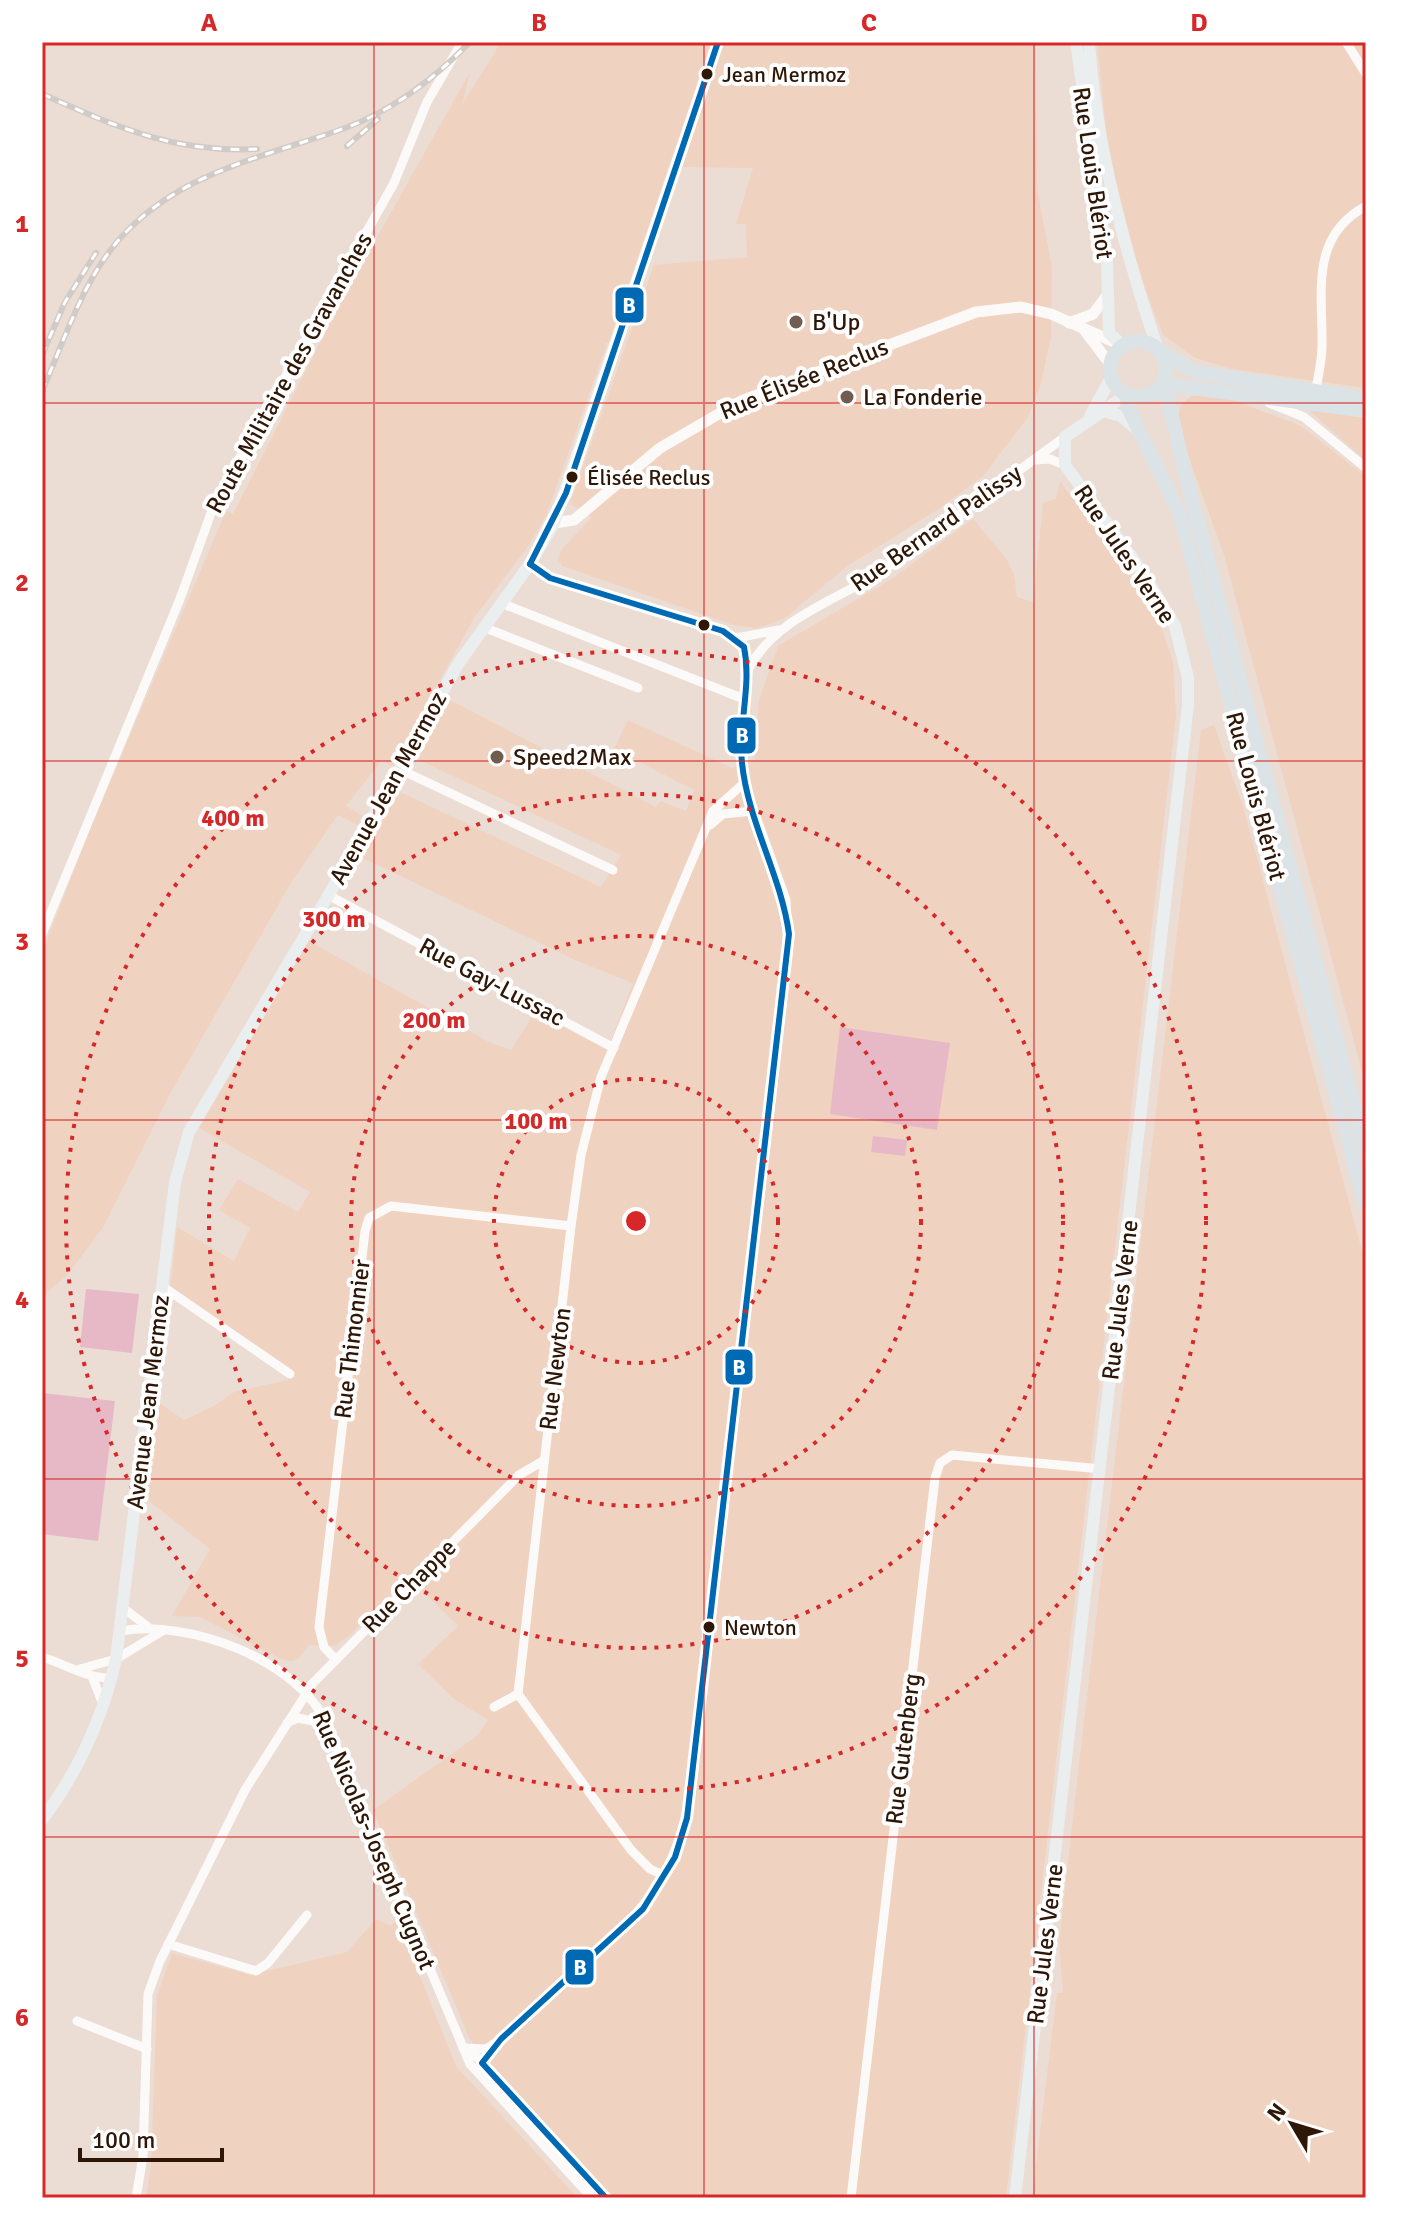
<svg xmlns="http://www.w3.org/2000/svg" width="1408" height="2240" font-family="Signika,sans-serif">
  <rect width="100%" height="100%" fill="#ebddd4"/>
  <!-- built -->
  <g fill="#f0d2c0">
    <path d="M501 42H1036L1037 189 1052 268 1051 337 1040 387 1028 417 983 476 937 510 846 567 785 618 770 624 758 628 734 625 562 566 558 559 562 549 592 517 570 504 654 265 747 257 746 224H736L753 168 677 167 616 346 595 339 607 344 546 516 529 545 474 618 392 766 382 760 346 806 362 815 358 825 338 815 292 881 171 1092 102 1229 68 1274 42 1297V954L87 836 226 511 233 514 340 303 470 72 462 105Z"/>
    <path d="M1097 42H1366V388L1232 369 1195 358 1163 335 1140 276 1108 150Z"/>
    <path d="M1203 394 1228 398 1301 426 1366 477V1087L1224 555 1176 422 1181 405 1191 396Z"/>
    <path d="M1308 409 1366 418V461Z"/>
    <path d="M1060 481 1155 609 1173 662 1176 716 1006 2198H613L501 2079 470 2039 373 1810 478 1735 488 1720 454 1699 418 1664 458 1626 408 1577 349 1636 334 1646 309 1645 298 1659 291 1661 281 1659 200 1617 172 1616 210 1549 144 1497 155 1400 184 1420 214 1406 234 1392 288 1380 290 1374 170 1291 177 1227 234 1261 250 1228 219 1210 238 1179 298 1212 310 1192 199 1128 309 941 489 1042 511 1050 535 1012 607 1050 633 983 575 960 359 856 394 789 601 887 621 855 413 757 446 698 656 807 661 801 686 811 694 790 614 749 628 720 732 768 755 760 759 700 778 646 893 578 973 519 1007 560 1014 575 1017 597 1033 602 1043 503 1056 499Z"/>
    <path d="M1214 725 1244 809 1366 1266V2198H1032L1057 1993H1063L1059 1943 1079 1764 1201 730Z"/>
    <path d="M376 1919 391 1926 397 1919 456 2066 578 2198H146L151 2166 157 1996 172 1953 250 1975 347 1952Z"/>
  </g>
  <!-- green -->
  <g fill="#e7b9c6">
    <path d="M840 1027 950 1043 937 1130 830 1114Z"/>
    <path d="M873 1136 907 1140 905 1156 871 1152Z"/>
    <path d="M86 1289 139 1294 132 1353 80 1347Z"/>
    <path d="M42 1393 115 1401 98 1541 42 1534Z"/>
  </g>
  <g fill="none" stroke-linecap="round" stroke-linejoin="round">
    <!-- minor -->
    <g stroke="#fcfaf9" stroke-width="9">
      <path d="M1346 42 1366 74"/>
      <path d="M1316 390C1318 376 1322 361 1322 346 1323 292 1309 237 1366 206"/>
      <path d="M1269 403 1304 417 1366 468"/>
      <path d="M1035 460 1050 459 1065 465"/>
      <path d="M501 603 744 699"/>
      <path d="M483 627 638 688"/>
      <path d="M736 638 779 630"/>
      <path d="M749 668C777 616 840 600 886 568 946 525 1005 480 1065 437"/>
      <path d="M399 769 613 870"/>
      <path d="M710 825 723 814 753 811"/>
      <path d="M328 895 614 1048"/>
      <path d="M42 934 180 599 215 502 394 183 427 102 462 42"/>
      <path d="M162 1286 290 1374"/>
      <path d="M123 1608 147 1626"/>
      <path d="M121 1631C188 1619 297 1659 327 1724L470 2064 592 2198"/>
      <path d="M42 1657C65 1664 88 1679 112 1678"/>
      <path d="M336 1660 324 1647 319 1627 365 1231 369 1218 391 1206 571 1226"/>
      <path d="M80 1669 116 1659 164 1630"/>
      <path d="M93 1679 103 1704"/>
      <path d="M494 1707 518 1694"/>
      <path d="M287 1723 298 1718 327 1724"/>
      <path d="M665 1876 650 1869 631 1850 518 1694 571 1226 581 1155 601 1077 713 811 744 783"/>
      <path d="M168 1944 256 1971 268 1963 307 1915"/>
      <path d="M77 2021 147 2049"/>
      <path d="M463 2048 486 2049 501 2039C528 2017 554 1993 579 1969 640 1914 678 1877 690 1792L788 954 786 900 744 783 741 729 748 671 744 647 723 631 550 578 530 564"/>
      <path d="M466 2050 478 2058 606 2198"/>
      <path d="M136 2198 143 2156 148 1994 160 1961 245 1790 313 1683 519 1475 543 1461"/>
      <path d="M851 2198 935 1478 940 1463 952 1455 1101 1469"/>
    </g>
    <!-- tertiary -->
    <g stroke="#fcfaf9" stroke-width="11">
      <path d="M1069 323 1093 314 1108 294"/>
      <path d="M1085 331 1110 364"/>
      <path d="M554 523 574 520 660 448 741 401 976 312 1021 307 1051 314 1114 342"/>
    </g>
    <!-- secondary -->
    <g stroke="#ebeeef" stroke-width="12">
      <path d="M1076 42 1107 259 1109 333 1122 345"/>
      <path d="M1089 42C1096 147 1124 247 1157 347"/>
      <path d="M1103 411 1121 416 1138 430"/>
      <path d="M1090 416 1111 378"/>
      <path d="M42 1820C78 1772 103 1717 116 1659L175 1182 189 1132 351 857 458 664 530 564 554 523 718 42"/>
      <path d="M1015 2198 1188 705V678L1175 626 1144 574 1065 465V437L1126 395"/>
    </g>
    <!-- primary -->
    <g stroke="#dbe3e6" stroke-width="14">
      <circle cx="1138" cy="369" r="28"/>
      <path d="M1161 352 1195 372 1366 399"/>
      <path d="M1162 384 1366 411"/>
      <path d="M1157 390 1167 395 1189 489 1366 1150"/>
      <path d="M1126 395 1128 408 1179 512 1366 1207"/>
    </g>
    <defs>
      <g id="rail">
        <path d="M42 94C117 127 173 153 257 149"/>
        <path d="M347 146 378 119"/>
        <path d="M42 355 65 302 96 253"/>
        <path d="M42 391C66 337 85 273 127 231 187 170 268 156 345 128 394 110 434 79 470 42"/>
      </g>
    </defs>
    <!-- rail casing -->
    <use href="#rail" stroke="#d1cbc8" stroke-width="6"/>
    <!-- rail -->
    <use href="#rail" stroke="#fff" stroke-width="3" stroke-dasharray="9" stroke-linecap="butt"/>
    <defs>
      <g id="bus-1">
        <path d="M530 564 550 578 723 631 744 647C752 686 738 724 742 763 748 822 781 875 789 934L687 1818 675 1857 643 1909 501 2039 482 2063 606 2198"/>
        <path d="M530 564 566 493 718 42"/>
      </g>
    </defs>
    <!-- bus-1 casing -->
    <use href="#bus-1" stroke="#fff" stroke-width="12"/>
    <!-- bus-1 -->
    <use href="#bus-1" stroke="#0069b4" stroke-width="6"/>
  </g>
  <!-- grid -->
  <path fill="none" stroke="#d62828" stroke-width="2" stroke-opacity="0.55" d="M374 42V2198M704 42V2198M1034 42V2198M42 403H1366M42 761H1366M42 1120H1366M42 1479H1366M42 1837H1366"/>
  <!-- distance rings -->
  <g fill="none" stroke="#d62828" stroke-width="4" stroke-dasharray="4 8">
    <circle cx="636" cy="1221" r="142"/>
    <circle cx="636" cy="1221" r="285"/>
    <circle cx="636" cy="1221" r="427"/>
    <circle cx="636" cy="1221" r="570"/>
  </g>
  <!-- markers -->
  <g fill="#2f1707" stroke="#fff" stroke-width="3">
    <circle cx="707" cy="74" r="7"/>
    <circle cx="572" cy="477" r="7"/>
    <circle cx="704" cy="625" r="7"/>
    <circle cx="709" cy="1627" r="7"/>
  </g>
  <g fill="#715c4f" stroke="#fff" stroke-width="3">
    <circle cx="796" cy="322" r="8"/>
    <circle cx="847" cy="397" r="8"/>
    <circle cx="497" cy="757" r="8"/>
  </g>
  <g text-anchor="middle" stroke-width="8" stroke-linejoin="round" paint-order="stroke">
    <!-- bus labels -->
    <g font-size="22" fill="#2f1707" stroke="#fff" text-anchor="start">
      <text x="722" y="82">Jean Mermoz</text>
      <text x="587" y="485">Élisée Reclus</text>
      <text x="724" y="1635">Newton</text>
    </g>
    <!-- street labels -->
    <g font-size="24" fill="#2f1707" stroke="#fff">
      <text transform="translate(1093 173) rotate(82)" y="8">Rue Louis Blériot</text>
      <text transform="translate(289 373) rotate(-61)" y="8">Route Militaire des Gravanches</text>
      <text transform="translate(804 379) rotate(-22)" y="8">Rue Élisée Reclus</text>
      <text transform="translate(936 528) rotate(-35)" y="8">Rue Bernard Palissy</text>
      <text transform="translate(1125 554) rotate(56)" y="8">Rue Jules Verne</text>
      <text transform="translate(388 788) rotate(-61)" y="8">Avenue Jean Mermoz</text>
      <text transform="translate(1256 796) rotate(75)" y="8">Rue Louis Blériot</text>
      <text transform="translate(492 982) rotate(28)" y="8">Rue Gay-Lussac</text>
      <text transform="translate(1120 1300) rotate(-83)" y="8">Rue Jules Verne</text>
      <text transform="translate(352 1339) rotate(-83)" y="8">Rue Thimonnier</text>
      <text transform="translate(555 1369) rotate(-83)" y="8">Rue Newton</text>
      <text transform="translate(148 1402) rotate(-83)" y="8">Avenue Jean Mermoz</text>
      <text transform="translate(409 1586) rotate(-45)" y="8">Rue Chappe</text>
      <text transform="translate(903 1749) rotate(-83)" y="8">Rue Gutenberg</text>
      <text transform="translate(374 1840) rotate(67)" y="8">Rue Nicolas-Joseph Cugnot</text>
      <text transform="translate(1045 1944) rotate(-83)" y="8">Rue Jules Verne</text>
    </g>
    <!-- poi labels -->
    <g font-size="24" fill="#2f1707" stroke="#fff" text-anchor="start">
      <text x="812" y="330">B'Up</text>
      <text x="863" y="405">La Fonderie</text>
      <text x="513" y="765">Speed2Max</text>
    </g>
  </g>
  <circle cx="636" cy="1221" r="12" fill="#d62828" stroke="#fff" stroke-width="4"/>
  <g font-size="24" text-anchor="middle" font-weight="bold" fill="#d62828" stroke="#fff" stroke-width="8" stroke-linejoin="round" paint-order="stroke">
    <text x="233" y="826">400 m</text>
    <text x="334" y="927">300 m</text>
    <text x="434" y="1028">200 m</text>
    <text x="536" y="1129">100 m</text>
  </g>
  <g stroke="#fff" stroke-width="3">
    <rect x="614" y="286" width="31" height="38" rx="8" fill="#0069b4"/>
    <rect x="726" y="716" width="31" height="39" rx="8" fill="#0069b4"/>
    <rect x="724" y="1348" width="30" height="38" rx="8" fill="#0069b4"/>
    <rect x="564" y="1948" width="31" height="38" rx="8" fill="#0069b4"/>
  </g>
  <g font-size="22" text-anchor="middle" font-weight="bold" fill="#fff">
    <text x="629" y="313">B</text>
    <text x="742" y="743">B</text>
    <text x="739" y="1375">B</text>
    <text x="580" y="1975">B</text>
  </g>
  <!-- border -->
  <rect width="1408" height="2240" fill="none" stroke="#ffffff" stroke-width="88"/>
  <!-- north arrow -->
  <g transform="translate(1292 2124) rotate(308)" stroke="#ffffff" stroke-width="6" paint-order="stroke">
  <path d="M0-6L14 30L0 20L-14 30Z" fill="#2f1707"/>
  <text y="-12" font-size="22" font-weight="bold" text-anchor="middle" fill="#2f1707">N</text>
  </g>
  <!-- scale -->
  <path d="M80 2148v12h142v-12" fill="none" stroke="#2f1707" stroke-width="4"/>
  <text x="92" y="2148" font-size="24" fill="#2f1707" stroke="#ffffff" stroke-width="6" paint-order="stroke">100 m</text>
  <rect x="44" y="44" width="1320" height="2152" fill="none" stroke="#d62828" stroke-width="3"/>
  <g font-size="26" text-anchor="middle" font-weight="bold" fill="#d62828">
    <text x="209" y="31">A</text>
    <text x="539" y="31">B</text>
    <text x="869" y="31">C</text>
    <text x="1199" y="31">D</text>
    <text x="22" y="232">1</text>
    <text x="22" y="591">2</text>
    <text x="22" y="950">3</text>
    <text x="22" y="1308">4</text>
    <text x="22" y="1667">5</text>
    <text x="22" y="2026">6</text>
  </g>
</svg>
